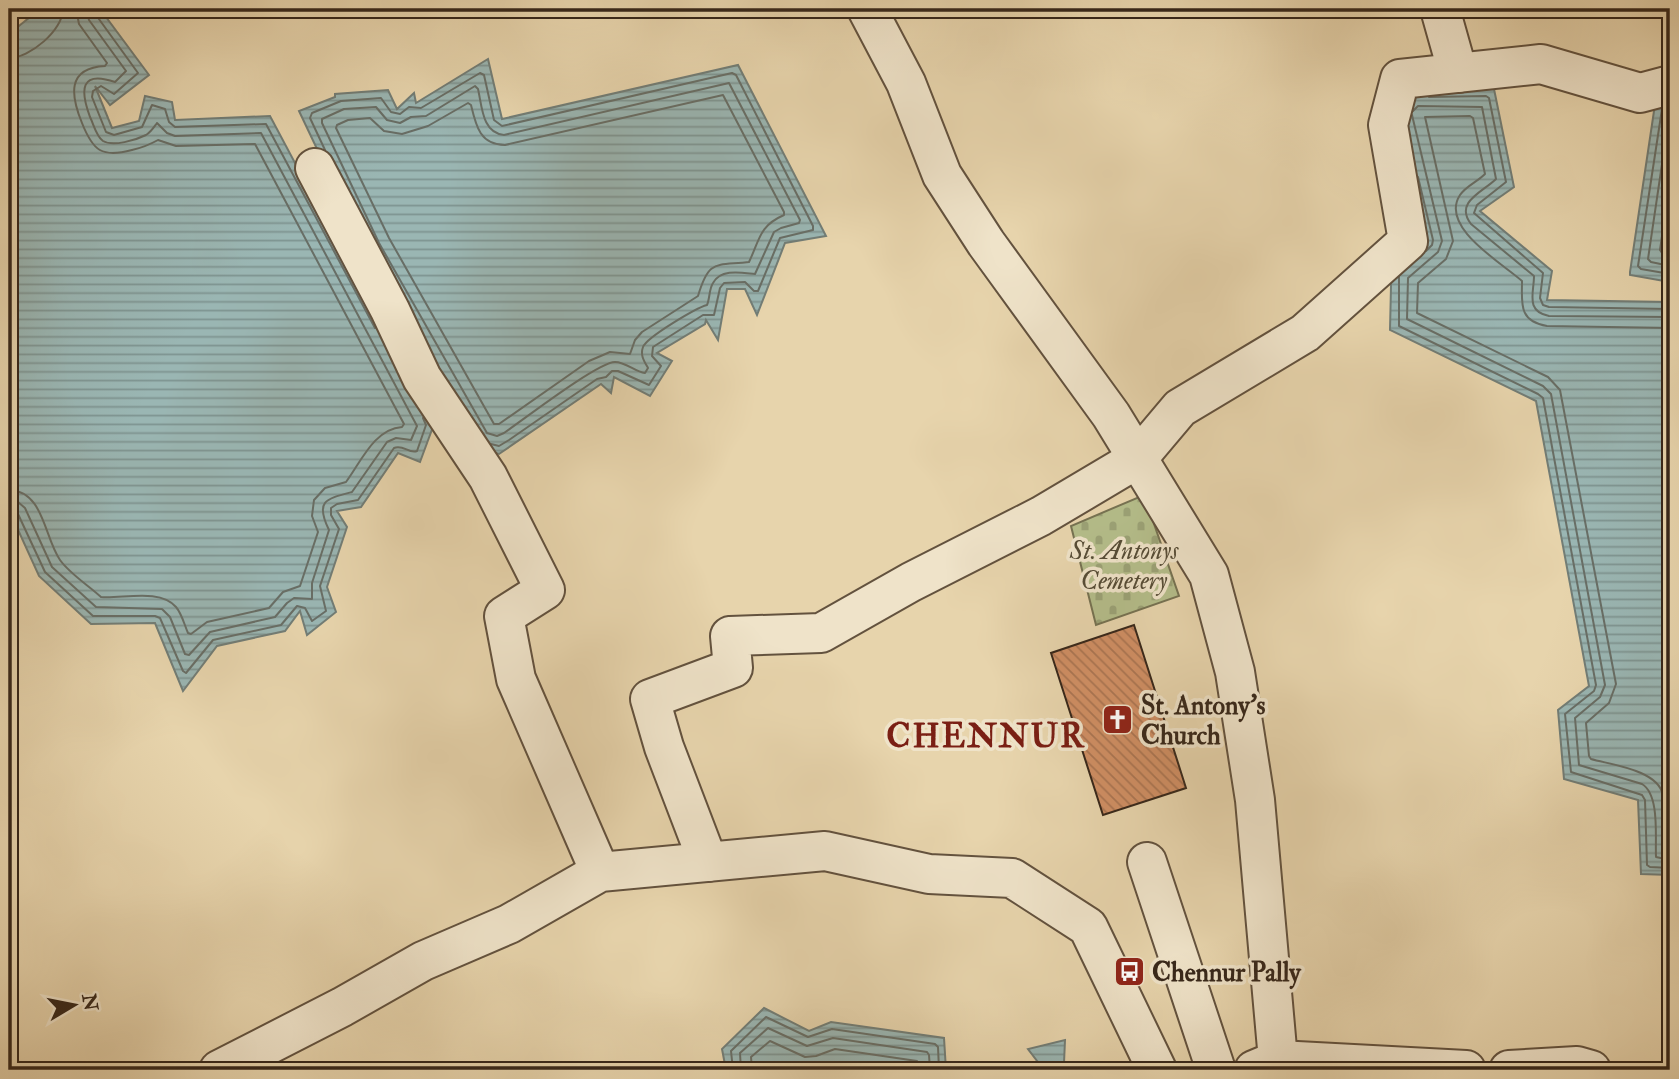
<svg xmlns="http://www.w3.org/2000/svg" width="1679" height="1079" font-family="'IM FELL Double Pica',serif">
  <defs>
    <pattern id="cemetery-stones" width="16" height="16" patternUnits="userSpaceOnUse" patternTransform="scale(1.75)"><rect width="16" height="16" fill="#b4bd8a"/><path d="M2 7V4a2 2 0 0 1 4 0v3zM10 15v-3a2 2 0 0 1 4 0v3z" fill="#9ba276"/></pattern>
    <pattern id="water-rules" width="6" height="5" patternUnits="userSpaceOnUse" patternTransform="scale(1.75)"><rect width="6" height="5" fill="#9ab6b3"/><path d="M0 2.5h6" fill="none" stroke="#7e9491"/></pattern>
    <pattern id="building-back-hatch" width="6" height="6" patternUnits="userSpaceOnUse" patternTransform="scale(1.75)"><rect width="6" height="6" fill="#d08f64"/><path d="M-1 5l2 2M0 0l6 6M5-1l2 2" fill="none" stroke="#aa7552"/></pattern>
  </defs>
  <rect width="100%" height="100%" fill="#e7d4ac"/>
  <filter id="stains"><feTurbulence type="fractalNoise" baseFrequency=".00286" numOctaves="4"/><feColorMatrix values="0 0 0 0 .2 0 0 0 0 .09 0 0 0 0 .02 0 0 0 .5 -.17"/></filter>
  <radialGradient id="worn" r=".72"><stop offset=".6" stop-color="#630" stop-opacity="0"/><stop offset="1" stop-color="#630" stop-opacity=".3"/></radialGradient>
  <!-- cemetery -->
  <path fill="url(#cemetery-stones)" stroke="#767252" stroke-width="2" d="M1144 495 1179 596 1096 625 1071 526Z"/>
  <!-- water -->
  <g fill="url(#water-rules)" stroke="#727d76" stroke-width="2">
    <path d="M40 9H100L149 75 110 105 95 86 112 128 139 121 145 96 172 102 175 120 270 116 434 424 420 462 398 453 361 507 337 511 347 527 327 587 336 612 307 635 300 611 285 631 217 646 183 691 155 623 91 624 39 576 9 510V34Z"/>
    <path d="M488 59 502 119 738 65 826 236 785 243 757 315 745 289H727L718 340 706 320 705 324 657 353 672 361 650 396 614 377 611 393 601 384 499 454 476 446 365 250 299 111 335 97V94L388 90 397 109 414 93 416 103Z"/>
    <path d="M1494 89 1514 187 1480 211 1552 271 1547 300 1670 302V875L1641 874 1638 800 1564 779 1558 710 1589 686 1536 401 1390 330 1395 112 1406 90Z"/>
    <path d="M1670 89V282L1630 275V272L1657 91Z"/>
    <path d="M764 1008 809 1031 831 1022 944 1038 946 1070H726L722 1049Z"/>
    <path d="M1065 1040 1064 1063 1068 1070H1044L1028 1049Z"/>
  </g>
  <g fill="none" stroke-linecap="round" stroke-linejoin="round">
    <!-- shore -->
    <g stroke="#686e66" stroke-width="2">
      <path d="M95 9 96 15 138 73 114 94 101 86 93 91 92 97 106 132 114 135 142 127 152 105 165 109 169 122 175 127 266 124 375 328"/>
      <path d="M9 58C30 58 63 30 63 9"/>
      <path d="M729 83 800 220 799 223 781 228 774 232 755 274C743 273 721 268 713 283 709 289 710 298 707 305 696 308 647 337 643 347 640 355 644 361 648 368L645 373C635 372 626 362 615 362 598 362 523 420 504 433L497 436 487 433 379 243 322 123V119L344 109 376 107 387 120 400 123 411 117 426 116 475 86 478 89C482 106 482 133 504 135Z"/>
      <path d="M723 95 784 212V215C759 226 760 239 749 262 715 266 709 259 698 296L642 332 635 340 630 354 610 352 589 361 499 424H494L389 238 336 128 337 125 348 120 370 118 384 131 402 134 428 126 468 103 471 105C476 126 480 145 505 145Z"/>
      <path d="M1429 97 1486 96 1489 98 1506 182 1477 205 1474 213 1543 273 1540 298 1543 305 1549 307 1670 309"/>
      <path d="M1662 109 1638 266 1641 269 1670 274"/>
      <path d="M1670 110 1648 259 1651 262 1670 266"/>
      <path d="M1413 111 1418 106 1482 107 1496 179C1483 192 1454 202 1471 224L1534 276C1534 293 1525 311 1549 316L1670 317"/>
      <path d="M1412 115 1442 241 1438 252 1408 278 1407 319 1543 386 1551 394 1605 685 1600 697 1575 718 1579 765 1642 784C1660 795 1655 837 1656 857L1670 860"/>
      <path d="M325 150 310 118 312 113 341 101 381 98 391 112 400 114 409 107 421 108 480 73 484 75 494 120 502 126 732 73 736 75 813 226V230L780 238 758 291H754L745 282 724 283 720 288 714 315H703L653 347 652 356 661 366 649 385 618 371H612L606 377 597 379 509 440 499 446 491 444"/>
      <path d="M1418 177 1433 240 1432 245 1426 251"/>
      <path d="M1670 181 1660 250 1662 253 1670 255"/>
      <path d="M1399 277V326L1538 394 1543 398 1596 685 1594 691 1565 714 1571 772 1642 795 1645 800 1647 865 1650 867 1670 868"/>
      <path d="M1670 328 1547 326C1518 321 1522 303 1522 281 1502 263 1439 227 1460 195 1466 186 1477 182 1485 174L1473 118 1470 116 1425 117 1453 241 1446 259 1418 283 1417 313 1548 377 1560 390 1616 684 1609 703 1586 723 1589 756 1591 759C1612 765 1658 770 1663 795 1667 811 1665 830 1666 846L1670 849"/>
      <path d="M9 490C44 491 44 537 60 560 70 574 88 585 101 597 122 599 160 588 176 607 182 614 184 624 188 633L191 634 207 622 269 608 283 592 300 586 318 532 312 516 314 500 325 488 346 482C361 462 374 429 402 427L404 424 255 144 176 146 158 140C149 145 141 148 132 150 102 158 93 151 82 123 71 96 66 68 105 66L107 63 79 24 76 9"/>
      <path d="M9 500 18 502 25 508 52 567 96 607 162 609 170 617 185 654 189 655 210 632 275 617 287 603 294 598 312 599V583L329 530C315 501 325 499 352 492L387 442 396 438 411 440 417 426 261 133 175 136 167 133 157 123C154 127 151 132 146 135 136 140 113 147 103 141 96 136 94 125 90 117 80 90 80 70 115 82L126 71 89 20 86 9"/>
      <path d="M9 509 14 510 18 514 45 572 93 616H155L160 618 183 671 186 673 213 640 281 625 297 606 305 608 312 621 326 611 320 586 339 529 331 515V508L337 504 358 500 394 448C403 444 409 454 417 451L426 425 423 418"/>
      <path d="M733 1070 731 1051 766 1017 808 1037 832 1029 935 1044 938 1047 939 1070"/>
      <path d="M741 1070 740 1053 768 1028 807 1046 833 1038 927 1052 929 1055 930 1070"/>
      <path d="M752 1070 751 1057 770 1041 805 1057 816 1056 835 1049 917 1061 920 1070"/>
    </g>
  </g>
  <!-- building -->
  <path fill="url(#building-back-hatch)" stroke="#37271a" stroke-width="2" d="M1134 625 1186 788 1103 815 1051 653Z"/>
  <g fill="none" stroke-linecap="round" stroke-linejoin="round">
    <defs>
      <g id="minor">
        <path d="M867 9 906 83 942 175 986 243 1111 415 1209 575 1235 672 1255 800 1278 1060 1254 1070"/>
        <path d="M1440 9 1458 73"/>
        <path d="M315 168 390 310 422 378 488 477 545 590 504 616 516 679 600 872"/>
        <path d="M708 862 664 747 650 699 733 668 730 636 821 633 911 582 1041 516 1137 459 1180 408 1305 333 1408 241 1388 125 1400 79 1541 64 1640 93 1670 85"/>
        <path d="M1147 862 1216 1070"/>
        <path d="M1278 1060 1466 1070"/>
        <path d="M219 1070 342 1007 423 961 509 924 600 872 825 851 929 874 1012 878 1088 927 1157 1070"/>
        <path d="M1509 1070 1577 1066 1591 1070"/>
      </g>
    </defs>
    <!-- minor casing -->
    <use href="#minor" stroke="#63523e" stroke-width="42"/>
    <!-- minor -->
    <use href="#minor" stroke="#efe3c9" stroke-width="38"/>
  </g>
  <!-- icons -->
  <defs>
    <symbol id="church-square" viewBox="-11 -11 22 22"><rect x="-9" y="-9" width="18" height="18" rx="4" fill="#8f2418" stroke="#efe3c9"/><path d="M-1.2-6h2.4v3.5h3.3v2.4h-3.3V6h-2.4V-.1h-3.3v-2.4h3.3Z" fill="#fff"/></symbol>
    <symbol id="bus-square" viewBox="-11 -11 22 22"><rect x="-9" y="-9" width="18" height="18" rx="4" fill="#8f2418" stroke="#efe3c9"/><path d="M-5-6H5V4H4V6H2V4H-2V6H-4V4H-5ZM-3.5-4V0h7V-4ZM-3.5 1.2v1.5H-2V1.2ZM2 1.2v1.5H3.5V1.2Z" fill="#fff"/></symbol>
  </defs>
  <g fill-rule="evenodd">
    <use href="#church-square" x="1100" y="702" width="35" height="35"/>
    <use href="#bus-square" x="1112" y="954" width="35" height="35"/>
  </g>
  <g text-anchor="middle" stroke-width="7" stroke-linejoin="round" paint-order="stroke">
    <!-- park labels -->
    <g font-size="26" font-style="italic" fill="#564c36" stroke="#efe3c9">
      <text x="1124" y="559">St. Antonys<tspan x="1124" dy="30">Cemetery</tspan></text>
    </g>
    <!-- poi labels -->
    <g font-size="26" font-weight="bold" fill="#37271a" stroke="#efe3c9" text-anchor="start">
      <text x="1141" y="714">St. Antony's<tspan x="1141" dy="30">Church</tspan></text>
      <text x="1152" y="981">Chennur Pally</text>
    </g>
    <!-- district labels -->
    <g font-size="33" font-weight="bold" letter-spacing="2" fill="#7a1f14" stroke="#efe3c9">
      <text x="986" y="747">CHENNUR</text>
    </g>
  </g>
  <!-- margin -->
  <rect width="1679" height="1079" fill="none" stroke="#e7d4ac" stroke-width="35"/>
  <rect x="10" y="10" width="1658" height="1058" fill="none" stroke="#37271a" stroke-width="3.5"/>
  <rect x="18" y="18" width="1644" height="1044" fill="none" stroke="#37271a" stroke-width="2"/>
  <!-- north arrow -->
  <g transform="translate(74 1005) rotate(80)" stroke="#efe3c9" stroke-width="5" paint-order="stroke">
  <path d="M0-5L12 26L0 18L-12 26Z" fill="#37271a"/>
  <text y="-10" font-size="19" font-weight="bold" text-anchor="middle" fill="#37271a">N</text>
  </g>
  <rect width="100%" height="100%" filter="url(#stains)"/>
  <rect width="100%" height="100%" fill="url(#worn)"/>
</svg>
